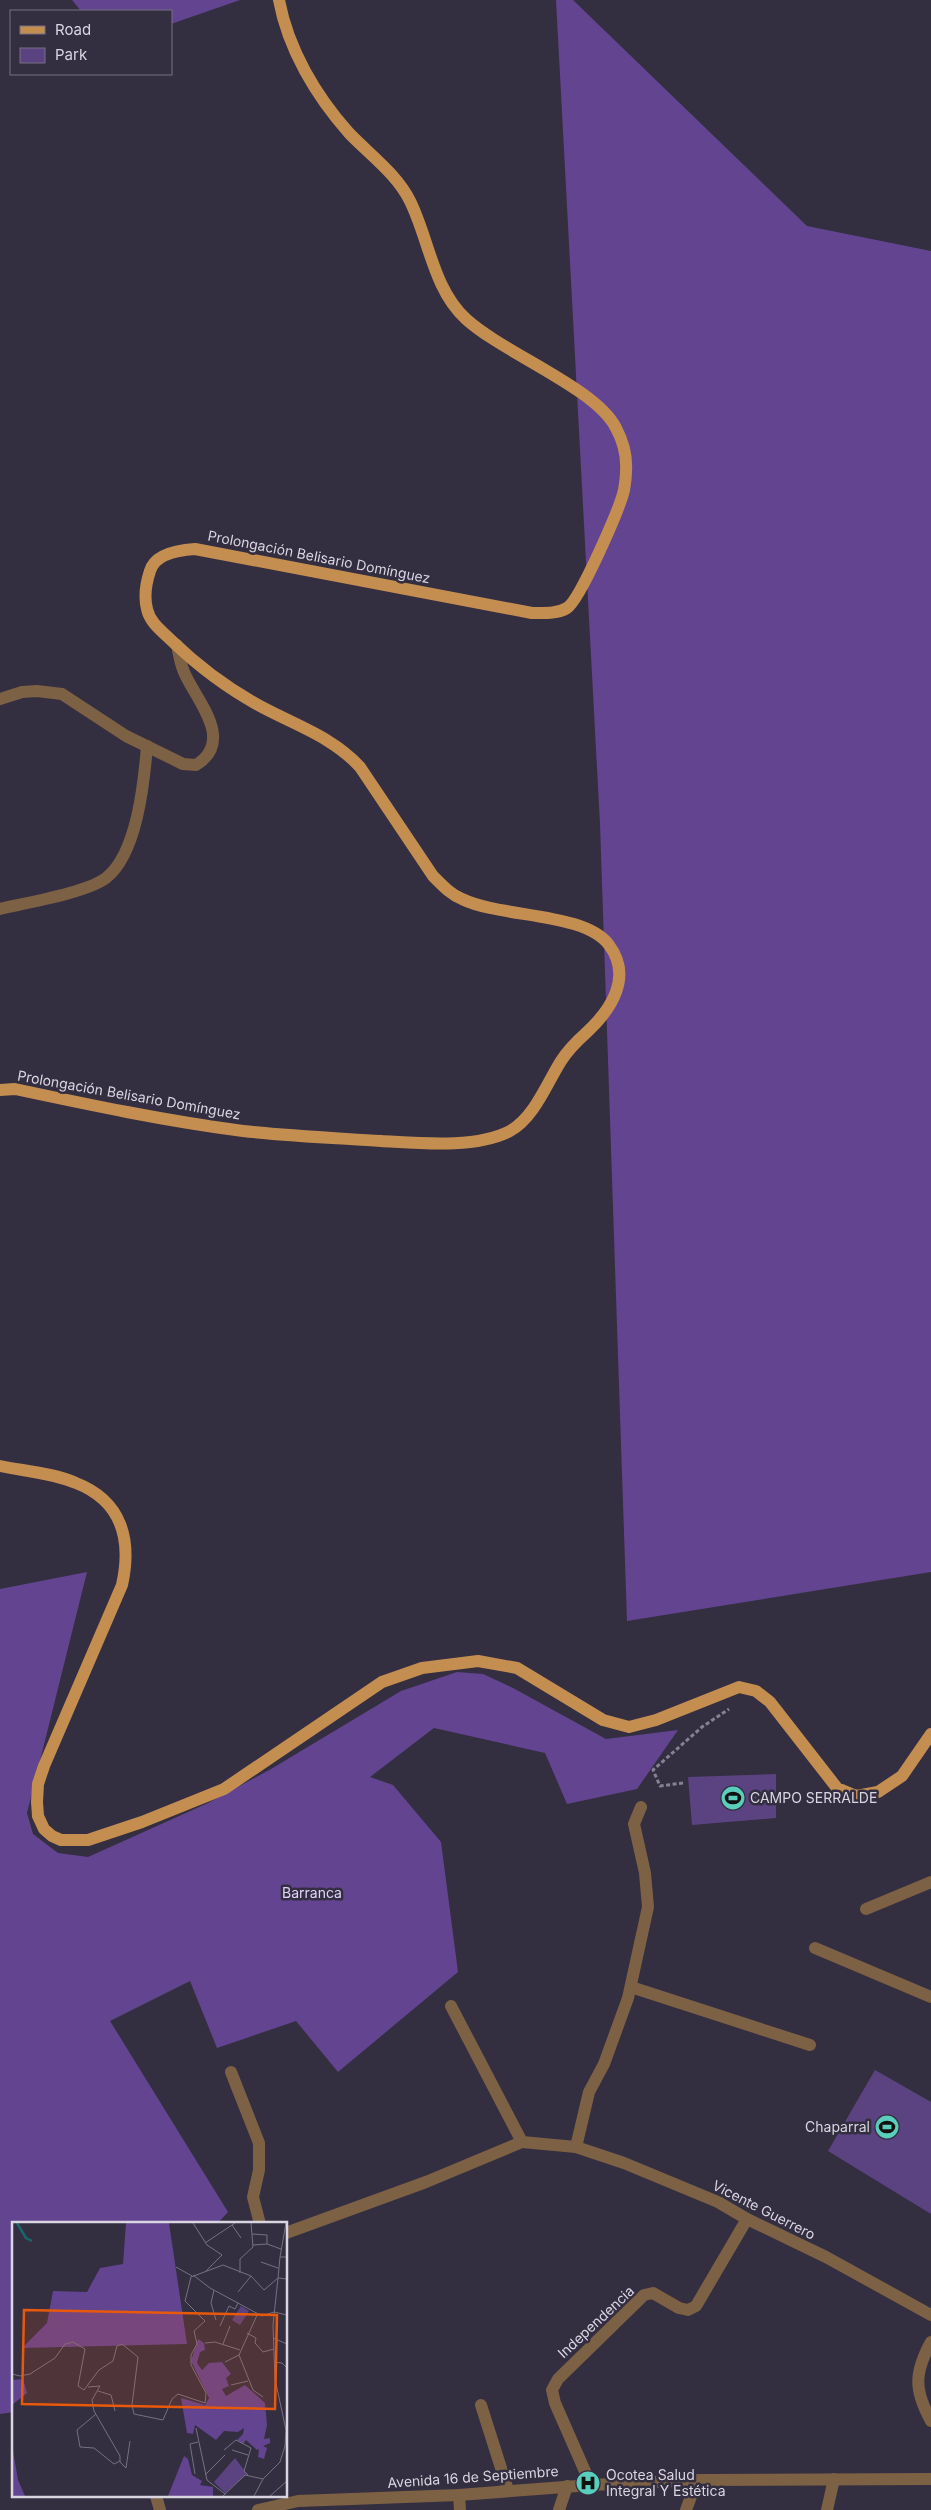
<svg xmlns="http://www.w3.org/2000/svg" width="931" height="2510" font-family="Inter,sans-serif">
  <rect width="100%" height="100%" fill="#342e41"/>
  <!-- green -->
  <g fill="#5b4381">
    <path d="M776 1774V1818L692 1825 688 1777Z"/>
    <path d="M875 2070 931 2102V2214L828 2151Z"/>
  </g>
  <!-- forest -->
  <g fill="#634490">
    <path d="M72 0H240L171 24V11H81Z"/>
    <path d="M556 0H573L807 226 931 251V1572L627 1621 600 824Z"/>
    <path d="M87 1572 27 1813 33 1834 58 1853 88 1857 208 1803 271 1769 401 1691 457 1672 483 1674 513 1688 606 1739 678 1730 637 1789 567 1804 545 1753 434 1728 370 1777 393 1785 441 1842 458 1972 338 2072 296 2021 217 2048 190 1981 110 2021 228 2212 217 2224H14V2412L0 2414V1589Z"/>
  </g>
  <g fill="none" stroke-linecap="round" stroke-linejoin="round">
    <!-- path -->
    <path stroke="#878291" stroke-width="3" stroke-dasharray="4 2.5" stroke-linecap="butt" d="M683 1783 660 1786 653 1770 702 1727 729 1709"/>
    <!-- minor -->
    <g stroke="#7c6144" stroke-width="12">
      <path d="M0 699 22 692 37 691 62 694 126 736 183 764 196 765C236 740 195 699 184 672 180 663 179 654 177 645"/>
      <path d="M0 909C25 903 86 893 106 878 137 854 144 783 147 746"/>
      <path d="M866 1909 931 1882"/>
      <path d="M815 1948 931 1997"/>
      <path d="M631 1987 810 2045"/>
      <path d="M451 2006 522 2142"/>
      <path d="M231 2072 259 2143V2170L253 2197 260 2224"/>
      <path d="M576 2147 589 2092 604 2064 628 1998 648 1907 645 1873 634 1824 641 1807"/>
      <path d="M286 2233 426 2182 522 2142 576 2147 624 2163 718 2202 747 2219 826 2257 931 2315"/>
      <path d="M931 2342C914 2373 914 2390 931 2421"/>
      <path d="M481 2405 508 2490"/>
      <path d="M591 2485 555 2403 552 2390 558 2379 644 2295 653 2293 679 2308 688 2310 696 2306 747 2219"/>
      <path d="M459 2495 460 2510"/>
      <path d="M156 2496 160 2510"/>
      <path d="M258 2510 298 2501 459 2495 591 2485 697 2480 931 2479"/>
      <path d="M559 2510 567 2486"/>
      <path d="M686 2510 697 2480"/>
      <path d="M827 2510 834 2479"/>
    </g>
    <!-- major -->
    <g stroke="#c48e50" stroke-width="12">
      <path d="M0 1090 15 1089C90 1105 166 1121 243 1131 289 1136 335 1138 381 1141 419 1143 475 1149 510 1131 534 1118 547 1083 561 1061 568 1050 577 1041 586 1033 611 1010 633 977 609 945 585 912 501 918 462 899 450 894 442 885 433 876L360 767C333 737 295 725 260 706 227 688 199 667 172 641 162 631 150 623 147 609 144 597 146 583 150 571 155 554 179 550 195 549L532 613C544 613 557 614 567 608 580 600 620 508 624 490 625 484 626 477 626 471 627 456 623 441 616 428 596 388 503 353 466 319 433 289 429 239 410 201 397 174 369 154 349 133 316 96 288 49 279 0"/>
      <path d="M0 1466C24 1471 53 1473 76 1483 122 1501 132 1540 122 1585L44 1766 38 1784 37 1802 38 1816 44 1829 52 1836 61 1840H88L142 1822 224 1789 382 1682 422 1668 478 1661 517 1668 603 1720 629 1727 656 1720 739 1687 756 1691 770 1702 837 1788 856 1796 878 1792 902 1776 931 1734"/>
    </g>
  </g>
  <!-- icons -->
  <defs>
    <symbol id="stadium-disc" viewBox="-11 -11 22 22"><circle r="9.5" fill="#5acebd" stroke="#342e41"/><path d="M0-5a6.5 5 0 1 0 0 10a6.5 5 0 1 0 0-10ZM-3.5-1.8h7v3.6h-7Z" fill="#111"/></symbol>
    <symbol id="hospital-disc" viewBox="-11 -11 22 22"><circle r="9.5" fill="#5acebd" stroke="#342e41"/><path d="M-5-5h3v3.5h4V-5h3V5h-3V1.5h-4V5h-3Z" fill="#111"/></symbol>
  </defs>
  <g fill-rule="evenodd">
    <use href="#stadium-disc" x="719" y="1784" width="28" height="28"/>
    <use href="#stadium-disc" x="873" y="2113" width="28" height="28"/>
    <use href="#hospital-disc" x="574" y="2469" width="28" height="28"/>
  </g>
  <g text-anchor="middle" stroke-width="5" stroke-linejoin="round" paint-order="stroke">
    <!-- street labels -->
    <g font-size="14" fill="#d9d5e1" stroke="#342e41">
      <text transform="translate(319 557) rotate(11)" y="5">Prolongación Belisario Domínguez</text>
      <text transform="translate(129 1095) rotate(10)" y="5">Prolongación Belisario Domínguez</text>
      <text transform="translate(764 2210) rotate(27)" y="5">Vicente Guerrero</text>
      <text transform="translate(596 2322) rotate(-43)" y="5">Independencia</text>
      <text transform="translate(473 2477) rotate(-4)" y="5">Avenida 16 de Septiembre</text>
    </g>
    <!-- poi labels -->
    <g font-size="14" fill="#d9d5e1" stroke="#342e41" text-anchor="start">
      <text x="750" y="1803">CAMPO SERRALDE</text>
      <text x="870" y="2132" text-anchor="end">Chaparral</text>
      <text x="606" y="2480">Ocotea Salud<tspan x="606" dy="16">Integral Y Estética</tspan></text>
    </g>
    <!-- park labels -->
    <g font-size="14" fill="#e0d1fc" stroke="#342e41">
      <text x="312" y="1898">Barranca</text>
    </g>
  </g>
  <!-- overview -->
  <g transform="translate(12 2222)">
    <rect width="275" height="275" fill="#342e41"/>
    <path d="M229 84 237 89 228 103 220 98ZM223 236 235 252 213 271 202 260Z" fill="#5b4381"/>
    <path d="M114 1H157L175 122 10 126 35 101 41 69 75 70 88 46 111 42ZM186 117 192 121 193 128 188 130 185 141 190 148 197 141 210 140 219 152 214 156 217 164 210 167 214 174 233 163 253 181 255 203 252 217 258 216V221L251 224 255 226 252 237 246 235 247 227 245 228 234 218 231 222 225 218 231 212 232 206 226 210 212 209 204 218 183 203 181 212 175 211 169 176 193 183 197 176 179 139ZM11 157 15 171 0 183V158ZM0 223 6 258 13 274H0ZM172 234 176 237 180 253 190 259 188 263 201 265V274H156Z" fill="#634490"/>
    <path fill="none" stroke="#18676d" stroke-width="2.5" d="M5 1 14 16 20 19"/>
    <path fill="none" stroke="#767181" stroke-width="1" d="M181 1 195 23 210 33 194 49M220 3 229 16M240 12 255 13V22M193 21 223 1M241 23 255 22 269 27M268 35 274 1M249 40 266 46M164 45 180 54M228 51V37L241 25 239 1M181 53 198 66 250 94 262 90 275 93M202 68 199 81 204 98M226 70 239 54M246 91 227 133 241 168 251 175M208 104 217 84 223 87 226 81M235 111 244 116 243 121 251 130 262 127M261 116 275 122M193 121 203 120 228 128M211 122 218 104M213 140 227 133M262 140 270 141 275 146M0 152 8 154 18 152 43 136 53 122 61 120 73 127 66 164 72 168 87 148 101 139 105 124 110 122 126 135 120 183 122 192 151 198 160 177 166 172 193 181 194 171 179 143V133L185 122 182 109 193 99 173 79 179 55 211 43 239 54 252 68 266 56 268 35H275M219 163 236 159M76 165 88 164 80 178 82 189 108 234V240L114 246 118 219M86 169 99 173 103 189M84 192 65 208 68 225 82 226 102 242 108 239M184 206 195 258 213 272M212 228 224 218 239 226 232 249 236 253M220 228 236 233M183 252 178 222 186 220M193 253 213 233M211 274 233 253 251 257M242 274 251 257 268 240 273 224 274 208 263 157 261 103 266 56 275 57M258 274 275 259"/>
    <path fill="#e8590c" fill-opacity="0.15" stroke="#e8590c" stroke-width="2.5" d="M12 88 265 93 263 187 10 182Z"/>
    <rect width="275" height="275" fill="none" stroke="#d9d5e1" stroke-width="2.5"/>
  </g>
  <!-- legend -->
  <rect x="10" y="10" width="162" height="65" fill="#342e41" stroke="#767181"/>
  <rect x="20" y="26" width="25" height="8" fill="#c48e50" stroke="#767181"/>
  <text x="55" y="35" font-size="15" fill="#d9d5e1">Road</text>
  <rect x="20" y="48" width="25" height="15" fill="#5b4381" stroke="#767181"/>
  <text x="55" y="60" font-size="15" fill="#d9d5e1">Park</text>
</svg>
